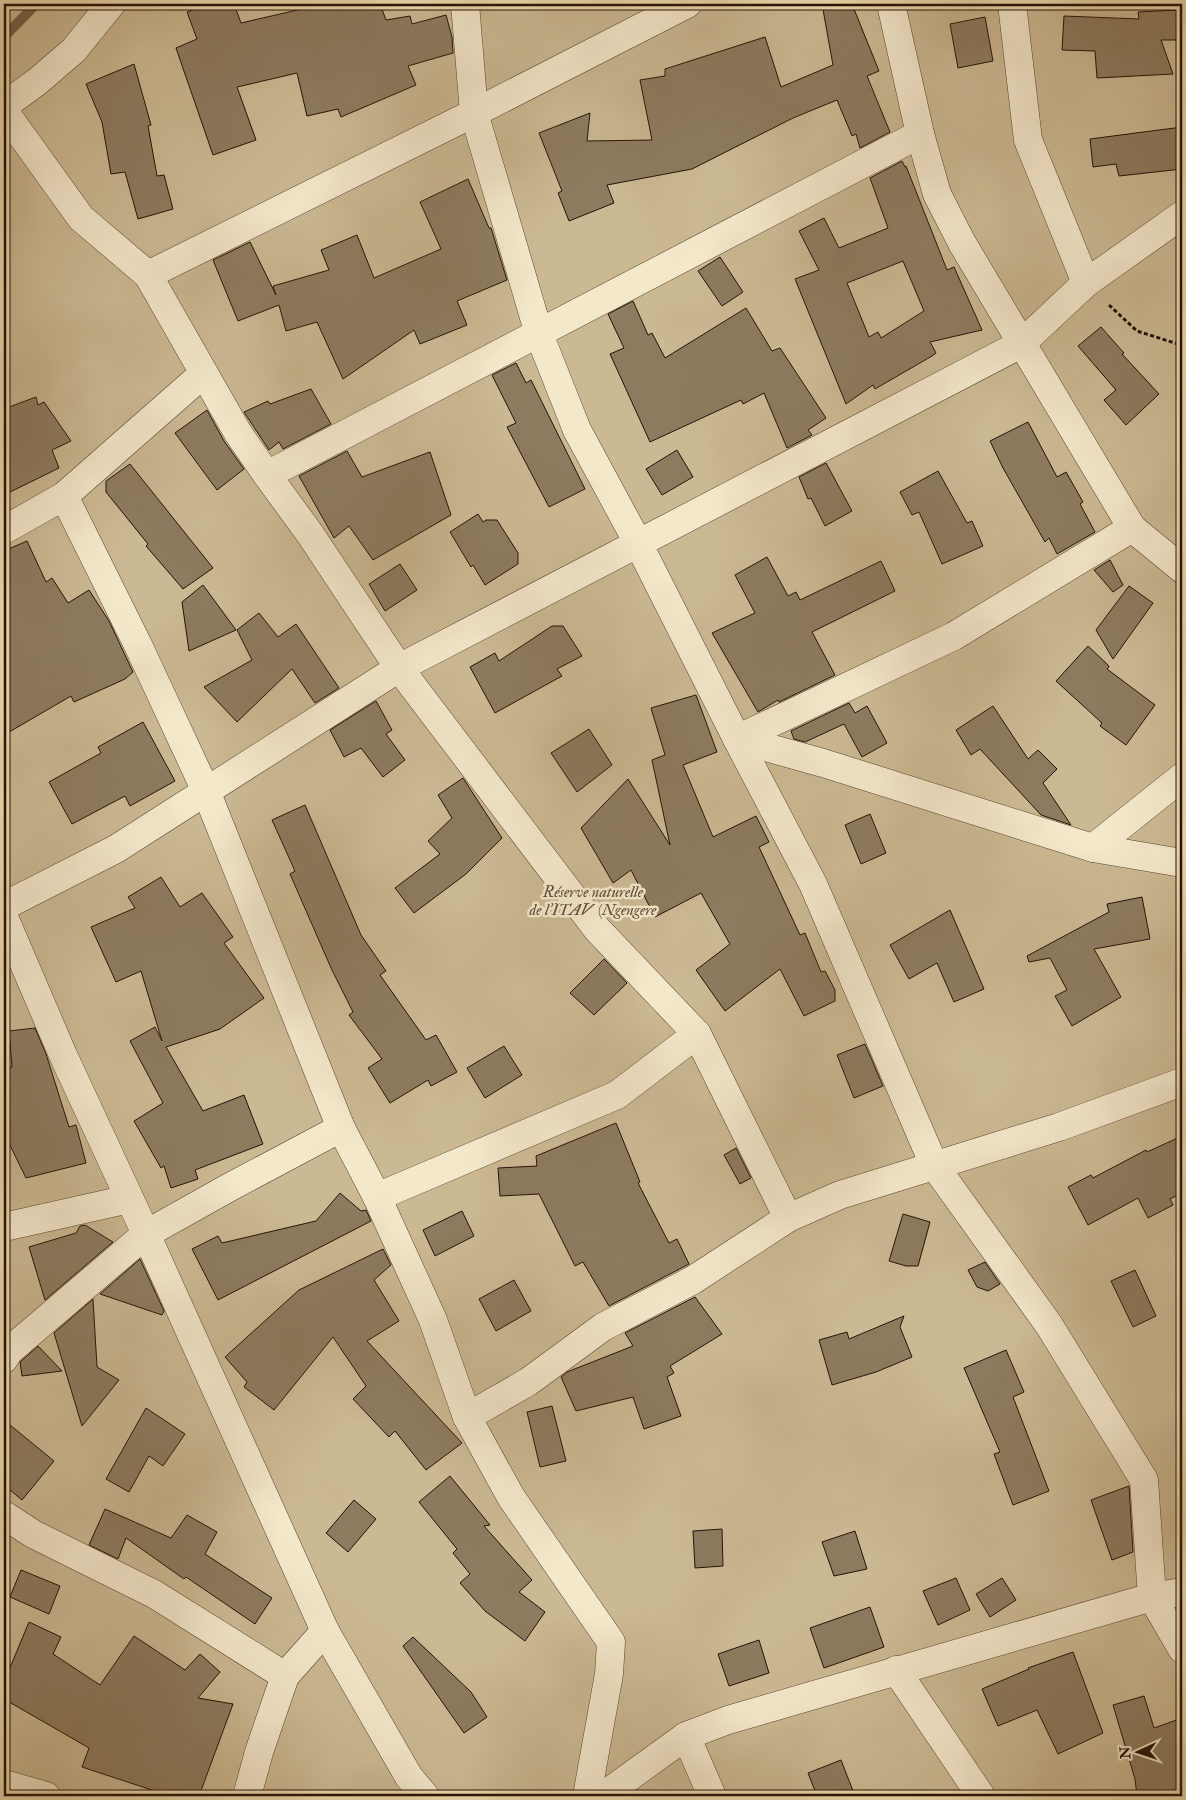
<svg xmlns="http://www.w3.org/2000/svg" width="1186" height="1800" font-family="'IM FELL Double Pica',serif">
  <rect width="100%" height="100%" fill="#eedbaf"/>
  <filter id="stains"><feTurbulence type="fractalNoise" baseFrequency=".004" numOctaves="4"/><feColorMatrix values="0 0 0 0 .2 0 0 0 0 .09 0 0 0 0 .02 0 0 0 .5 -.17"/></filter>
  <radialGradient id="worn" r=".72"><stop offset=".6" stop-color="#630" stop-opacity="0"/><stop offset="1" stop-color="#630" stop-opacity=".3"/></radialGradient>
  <!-- green -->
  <rect fill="#cbb993" stroke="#77664e" x="4" y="4" width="1178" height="1792"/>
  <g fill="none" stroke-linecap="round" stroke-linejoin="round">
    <!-- stream -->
    <path stroke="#73624a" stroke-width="10" d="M4 37 36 4"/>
  </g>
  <!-- building -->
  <g fill="#8d7b5f" stroke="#231308" fill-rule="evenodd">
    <path d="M209 4H234L241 23 323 4H380L386 20 410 16 412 24 446 15 452 37 453 53 408 66 416 85 341 117 338 109 307 116 297 73 237 87 256 140 213 155 176 48 197 39 187 12Z"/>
    <path d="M822 4H852L879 71 867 76 890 132 860 148 856 134 852 136 837 100 793 118 692 169 607 185 614 203 569 221 558 193 562 191 539 133 590 113 587 141 652 140 640 80 665 76V69L765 37 781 87 833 65Z"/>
    <path d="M1177 10 1178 40H1161L1173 74 1097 78 1095 51 1062 50 1064 16 1139 19 1138 12Z"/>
    <path d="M985 17 993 61 958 68 950 24Z"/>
    <path d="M134 64 151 125 148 126 157 176 164 175 173 209 138 219 125 172 111 174 102 122 86 84Z"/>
    <path d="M1182 127V169L1119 176 1116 164 1093 167 1090 139Z"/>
    <path d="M902 161 905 167 906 166 947 270 954 267 982 330 930 342 936 353 932 356 875 389 873 385 846 404 795 279 819 270 799 231 824 218 839 248 888 228 870 178ZM903 261 924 311 881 338 878 332 869 337 847 283Z"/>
    <path d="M468 179 489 228H491L507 280 457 301 467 325 420 344 414 330 343 379 317 322 286 331 279 305 238 321 213 260 250 242 276 295 273 286 329 270 321 250 357 235 374 278 441 249 420 202Z"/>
    <path d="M720 257 743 292 722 306 698 271Z"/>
    <path d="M633 301 648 335 652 333 665 358 746 308 772 351 780 348 826 418 808 430 812 435 787 448 764 393 743 404 741 400 650 442 610 354 624 348 608 314Z"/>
    <path d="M1101 327 1124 353 1122 354 1159 394 1126 425 1104 400 1116 390 1078 346Z"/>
    <path d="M516 363 526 383 531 380 585 489 549 507 507 427 516 423 492 375Z"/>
    <path d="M311 389 331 424 283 449 279 442 269 450 244 412 268 401 270 404Z"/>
    <path d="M36 397 38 405 44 402 71 441 52 450 59 468 4 495V409Z"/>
    <path d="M207 410 224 441 244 469 217 490 175 433Z"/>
    <path d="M1028 422 1057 477 1066 472 1083 502 1080 504 1095 532 1057 554 1049 538 1045 542 1003 468 990 441Z"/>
    <path d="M677 450 693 477 662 495 646 469Z"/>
    <path d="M347 451 362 477 430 452 451 515 373 560 349 526 334 538 299 476Z"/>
    <path d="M826 463 852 511 825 526 811 498 808 499 799 477Z"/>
    <path d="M130 464 213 568 183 589 146 546 148 544 106 492V481Z"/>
    <path d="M938 471 967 523 972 521 983 546 942 564 919 512 912 515 900 492Z"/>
    <path d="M478 514 483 522 486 520H497L518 553V564L485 585 473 565 471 567 450 532Z"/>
    <path d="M27 541 46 582 52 578 68 603 89 590 109 621 133 672 125 679 74 702 71 696 4 735V551Z"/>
    <path d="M767 557 788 596 796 592 800 600 881 561 895 591 812 632 835 675 779 702 778 700 758 712 712 633 755 613 735 575Z"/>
    <path d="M1110 560 1123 585 1113 592 1094 570Z"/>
    <path d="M400 564 417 590 385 611 369 584Z"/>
    <path d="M203 585 236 630 189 651 182 602Z"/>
    <path d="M1129 586 1153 603 1113 659 1096 630Z"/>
    <path d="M259 613 278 637 296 624 339 688 315 703 292 669 237 722 204 687 252 660 237 630Z"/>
    <path d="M552 626H563L582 656 557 669 562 676 495 713 470 667 495 653 499 661Z"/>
    <path d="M1088 646 1108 665 1109 667 1107 669 1155 705 1126 745 1100 726 1102 723 1056 681Z"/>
    <path d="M696 695 717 752 683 765 713 837 756 816 769 842 759 847 800 935 805 933 821 972 825 971 835 990V1001L804 1016 780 969 725 1011 696 970 730 944 701 893 655 917 631 870 613 883 581 828 628 779 670 845 652 760 665 755 651 708Z"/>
    <path d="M376 701 392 730 386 734 405 760 383 777 361 748 344 757 330 730Z"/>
    <path d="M849 703 855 713 867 706 887 743 862 757 844 724 805 742 794 739 791 731Z"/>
    <path d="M993 706 1028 759 1038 750 1057 769 1043 783 1071 825 1041 815 980 749 971 755 956 730Z"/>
    <path d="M143 722 175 781 130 806 125 796 72 824 49 782 101 753 98 747Z"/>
    <path d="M589 729 612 765 577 792 551 753Z"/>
    <path d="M463 778 502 838 466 874 414 913 395 888 440 854 428 841 452 818 438 795Z"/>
    <path d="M305 805 361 935 386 971 380 975 426 1040 436 1035 457 1072 431 1086 428 1080 390 1103 368 1068 382 1059 349 1015 353 1012 331 968 290 874 295 871 272 820Z"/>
    <path d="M870 814 886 853 861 864 845 825Z"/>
    <path d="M161 877 180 907 202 893 233 937 224 943 264 998 220 1029 166 1047 203 1111 244 1095 263 1144 195 1170 198 1179 171 1188 164 1166 161 1168 134 1121 163 1103 130 1041 155 1027 162 1041 141 971 116 982 91 927 135 908 128 897Z"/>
    <path d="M1142 897 1150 939 1094 949 1121 997 1072 1026 1055 996 1067 990 1050 958 1029 962 1027 956 1109 912 1107 904Z"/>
    <path d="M950 910 984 989 954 1002 937 963 909 979 890 945Z"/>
    <path d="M604 959 627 983 594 1015 570 993Z"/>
    <path d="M35 1028 46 1054 69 1127 76 1125 86 1163 26 1178 4 1133V1069L12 1067 9 1031Z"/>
    <path d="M865 1044 883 1086 854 1098 837 1055Z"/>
    <path d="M504 1046 522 1075 485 1098 467 1068Z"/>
    <path d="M616 1123 640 1182 638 1183 669 1243 677 1239 689 1264 609 1306 583 1262 575 1266 539 1194 500 1196 498 1168 537 1166 536 1156Z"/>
    <path d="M1182 1136V1193L1170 1199 1173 1205 1148 1218 1138 1198 1088 1225 1068 1187 1091 1175 1093 1178 1146 1150 1147 1152Z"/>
    <path d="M736 1148 751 1178 740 1184 724 1155Z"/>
    <path d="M340 1193 361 1211 366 1210 371 1221 218 1300 192 1249 218 1236 222 1243 316 1221Z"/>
    <path d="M462 1211 474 1236 435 1256 423 1230Z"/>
    <path d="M903 1214 930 1222 918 1266H906L889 1261Z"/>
    <path d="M85 1225 113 1242 45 1300 29 1247 76 1233 80 1226Z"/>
    <path d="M383 1249 391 1265 374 1280 399 1321 367 1341 462 1443 426 1470 395 1431 389 1437 353 1399 366 1386 333 1337 274 1410 244 1387 247 1382 225 1357 299 1290Z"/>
    <path d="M140 1259 164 1311 162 1315 100 1294Z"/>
    <path d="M985 1262 1000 1284 988 1291 977 1287 968 1270Z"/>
    <path d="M1135 1270 1156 1316 1133 1327 1111 1281Z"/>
    <path d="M514 1280 531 1311 496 1331 479 1299Z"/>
    <path d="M695 1297 722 1334 670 1366 674 1373 667 1377 681 1416 644 1429 633 1397 576 1411 561 1377 567 1372 633 1346 625 1333Z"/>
    <path d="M93 1299 97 1367 119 1380 82 1426 54 1333Z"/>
    <path d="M904 1316 900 1327 912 1357 876 1372 832 1385 819 1340 847 1332 849 1339Z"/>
    <path d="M38 1346 62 1371 22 1376 20 1362Z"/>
    <path d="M1006 1350 1024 1392 1013 1397 1049 1491 1013 1505 994 1454 1000 1452 964 1368Z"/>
    <path d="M552 1406 566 1461 540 1467 527 1412Z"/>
    <path d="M146 1408 185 1434 163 1466 149 1456 129 1492 106 1479Z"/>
    <path d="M4 1420 54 1461 22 1500 4 1485Z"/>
    <path d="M450 1476 490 1525 484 1526 532 1580 519 1592 545 1612 525 1641 485 1611 460 1583 470 1574 453 1553 457 1549 419 1502Z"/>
    <path d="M1129 1486 1133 1552 1112 1560 1091 1500Z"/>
    <path d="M354 1500 376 1519 348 1552 326 1533Z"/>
    <path d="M105 1509 171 1538 187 1515 217 1532 205 1554 272 1598 255 1624 186 1577 184 1579 126 1538 118 1559 89 1545Z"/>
    <path d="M722 1529 723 1566 695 1568 693 1531Z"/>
    <path d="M855 1531 867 1569 834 1576 822 1542Z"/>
    <path d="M21 1570 60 1586 49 1614 10 1597Z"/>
    <path d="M956 1578 970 1610 938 1625 923 1591Z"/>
    <path d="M1002 1578 1016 1600 990 1617 976 1594Z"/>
    <path d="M870 1607 884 1647 824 1668 810 1628Z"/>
    <path d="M29 1622 61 1637 53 1654 100 1685 134 1636 185 1670 200 1654 220 1672 198 1698 233 1704 199 1796H170L82 1767 89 1748 4 1699V1682Z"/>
    <path d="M413 1637 471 1692 487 1717 464 1733 403 1646Z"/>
    <path d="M759 1640 769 1673 729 1686 718 1654Z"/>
    <path d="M1073 1652 1103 1733 1058 1754 1037 1710 998 1726 982 1689 1029 1669 1028 1668Z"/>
    <path d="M1144 1696 1154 1728 1182 1718V1796H1137L1135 1779 1113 1705Z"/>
    <path d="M841 1760 855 1796H817L808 1773Z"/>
  </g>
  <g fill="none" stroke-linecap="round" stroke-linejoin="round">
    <defs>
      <g id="minor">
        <path d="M465 4 474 113 539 334 577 430 638 543 737 739 813 884 934 1165 1049 1325 1144 1480 1152 1597 1182 1649"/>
        <path d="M891 4 920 134 937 194 962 243 1132 528 1182 569"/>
        <path d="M1012 4 1028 140 1086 283"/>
        <path d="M4 106 38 81 74 50 111 4"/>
        <path d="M4 111 81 218 148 275 238 433 267 475 310 534 399 668 597 929 697 1034 788 1218"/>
        <path d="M148 275 474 113 687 4"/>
        <path d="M267 475 920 134"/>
        <path d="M64 496 138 645 206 791 341 1128 377 1197 433 1320 467 1417 511 1497 611 1642 609 1674 587 1796"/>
        <path d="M4 530 64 496 203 374"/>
        <path d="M737 739 823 763 1093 848 1182 863"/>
        <path d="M737 739 954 636 1132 528"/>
        <path d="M1093 848 1182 777"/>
        <path d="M4 906 116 849 399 668 1021 344 1086 283 1182 215"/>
        <path d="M4 917 63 1055 146 1234 325 1631 409 1777 425 1796"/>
        <path d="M377 1197 617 1095 697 1034"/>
        <path d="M4 1227 129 1199"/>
        <path d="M4 1359 9 1351 146 1234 230 1187 341 1128"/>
        <path d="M467 1417 528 1382 603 1327 693 1280 788 1218 840 1195 1059 1127 1182 1082"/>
        <path d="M4 1515 33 1534 154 1594 285 1676"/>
        <path d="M896 1670 981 1796"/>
        <path d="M686 1736 712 1796"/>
        <path d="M4 1784 46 1796"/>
        <path d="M247 1796 259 1752 285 1676 325 1631"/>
        <path d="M603 1796 686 1736 728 1720 1152 1597 1182 1592"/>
      </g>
    </defs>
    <!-- minor casing -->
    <use href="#minor" stroke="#564532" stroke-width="29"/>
    <!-- path -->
    <path stroke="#231308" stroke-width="3" stroke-dasharray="4 2.5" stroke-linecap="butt" d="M1109 305 1137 331 1178 344 1182 351"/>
    <!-- minor -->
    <use href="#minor" stroke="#f4e8cb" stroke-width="28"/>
  </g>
  <g text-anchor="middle" stroke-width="5" stroke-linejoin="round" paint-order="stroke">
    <!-- park labels -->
    <g font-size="16" font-style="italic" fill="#5e4d39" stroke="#f4e8cb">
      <text x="593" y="897">Réserve naturelle<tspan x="593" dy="18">de l'ITAV (Ngengere</tspan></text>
    </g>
  </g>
  <!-- margin -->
  <rect width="1186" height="1800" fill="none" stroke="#eedbaf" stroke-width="20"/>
  <rect x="5" y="5" width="1176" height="1790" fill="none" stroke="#231308" stroke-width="2.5"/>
  <rect x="10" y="10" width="1166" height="1780" fill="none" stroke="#231308"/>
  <!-- north arrow -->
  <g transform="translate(1138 1752) rotate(267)" stroke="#f4e8cb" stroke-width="4" paint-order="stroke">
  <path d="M0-4L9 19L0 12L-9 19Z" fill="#231308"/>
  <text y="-8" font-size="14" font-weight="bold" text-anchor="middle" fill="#231308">N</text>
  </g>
  <rect width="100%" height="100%" filter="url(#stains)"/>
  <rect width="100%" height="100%" fill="url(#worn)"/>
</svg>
